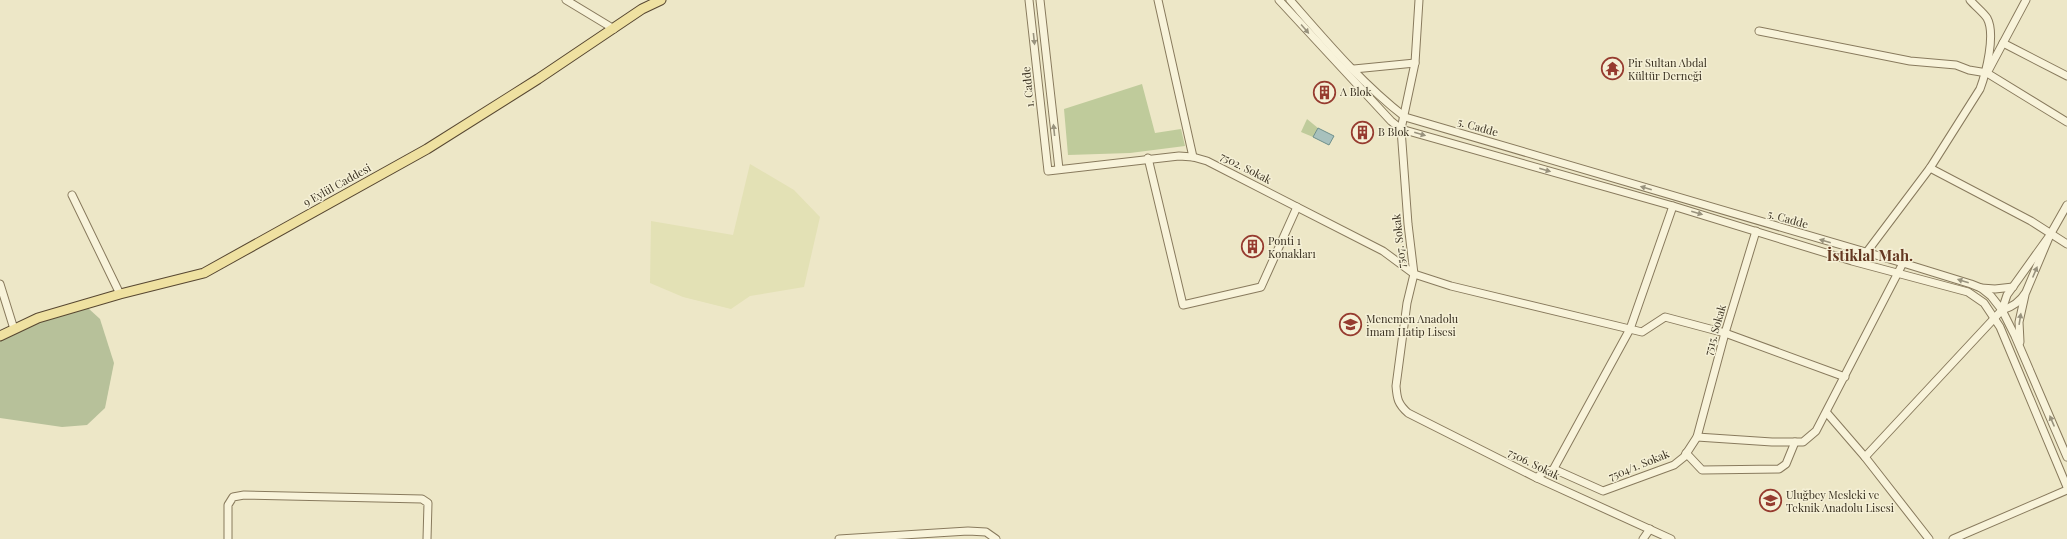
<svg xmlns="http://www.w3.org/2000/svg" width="2067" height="539" font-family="'Playfair Display',serif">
  <rect width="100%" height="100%" fill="#ede7c7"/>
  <!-- farmland -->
  <path fill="#e3e1b5" d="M750 164 794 190 820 217 804 287 750 296 731 309 683 297 650 283 651 221 733 235Z"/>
  <!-- green -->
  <g fill="#bfcb9b">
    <path d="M1142 84 1155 133 1181 129 1185 146 1130 153 1068 155 1064 109Z"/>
    <path d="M1307 119 1318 128 1313 137 1301 132Z"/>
  </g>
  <!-- cemetery -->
  <path fill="#b7c19a" d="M88 308 100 319 114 363 105 408 87 425 62 427 0 418V340L40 321Z"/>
  <!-- water -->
  <path fill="#a8c1bd" stroke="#6f908c" d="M1318 128 1334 136 1329 145 1313 137Z"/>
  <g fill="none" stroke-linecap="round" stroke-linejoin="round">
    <defs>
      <g id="minor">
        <path d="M566 0 614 29"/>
        <path d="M1029 0 1048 171 1179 156 1193 157 1207 161 1383 251 1414 274 1451 286 1642 332 1665 317 1725 333 1845 377"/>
        <path d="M1040 0 1059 169"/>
        <path d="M1158 0 1193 157"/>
        <path d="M1279 0 1391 121 1401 129 1673 206 1852 261 1968 292 1984 303 2000 327 2067 487"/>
        <path d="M1290 0C1326 41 1362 84 1405 117L1903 263 1971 284 1981 288 1991 296 2002 310 2015 336 2067 457"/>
        <path d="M1419 0 1415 63 1401 129 1408 224 1414 274 1407 303 1396 386C1397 399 1398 404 1408 413L1537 478 1671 539"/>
        <path d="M1759 31 1910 61 1956 65 1969 70 1987 73 2067 122"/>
        <path d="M2003 43 2067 76"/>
        <path d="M1354 69 1415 63"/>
        <path d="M1987 73 2026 0"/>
        <path d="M1148 158 1183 305 1261 287 1297 207"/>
        <path d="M1930 168 2031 221 2067 244"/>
        <path d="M72 195 120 294"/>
        <path d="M1866 253 1930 168 1980 89C1986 73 1996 34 1987 18 1983 12 1975 6 1970 0"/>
        <path d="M0 284 14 329"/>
        <path d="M1981 288 1995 289 2013 287"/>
        <path d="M2002 310C2013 307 2020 302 2026 292L2050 235 2067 205"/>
        <path d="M2020 342 2019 322 2025 295"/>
        <path d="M1827 413 1865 457 1929 539"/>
        <path d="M1697 437 1772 442H1803L1816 431 1903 263"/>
        <path d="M1686 453 1702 470 1779 469 1786 464 1795 442"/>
        <path d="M1865 457 2002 310 2007 295 2050 235"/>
        <path d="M1553 470 1630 329 1673 206"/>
        <path d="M1537 478C1543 471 1547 470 1556 470L1603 491 1674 465 1684 457 1697 437 1725 333 1756 231"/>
        <path d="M228 539V505L233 497 244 495 422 499 428 503 427 539"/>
        <path d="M839 539 968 531 986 532 996 539"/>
        <path d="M1643 539 1650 529"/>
        <path d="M1953 539 2067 490"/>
      </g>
      <path id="major" d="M0 336 38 318 120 294 204 273 427 149 538 79 642 9 661 0"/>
    </defs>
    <!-- minor casing -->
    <use href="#minor" stroke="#887a5d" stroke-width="9"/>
    <!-- major casing -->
    <use href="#major" stroke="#574731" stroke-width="11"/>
    <!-- minor -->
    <use href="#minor" stroke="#f8f3da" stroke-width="7"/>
    <!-- major -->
    <use href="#major" stroke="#efe1a1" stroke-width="9"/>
  </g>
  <!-- one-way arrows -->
  <defs><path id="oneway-solid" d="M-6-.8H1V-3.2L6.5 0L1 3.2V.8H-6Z"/></defs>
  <g fill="#98927d">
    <use href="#oneway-solid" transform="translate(1305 29) rotate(49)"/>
    <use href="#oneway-solid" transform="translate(1034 39) rotate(84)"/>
    <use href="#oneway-solid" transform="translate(1054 130) rotate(-96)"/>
    <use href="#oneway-solid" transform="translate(1420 134) rotate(16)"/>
    <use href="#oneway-solid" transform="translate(1545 170) rotate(16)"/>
    <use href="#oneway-solid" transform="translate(1646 188) rotate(-164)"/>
    <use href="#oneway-solid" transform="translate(1697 213) rotate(16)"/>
    <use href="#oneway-solid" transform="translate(1825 241) rotate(-164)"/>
    <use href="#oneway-solid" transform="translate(2035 272) rotate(-67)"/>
    <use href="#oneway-solid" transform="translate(1963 281) rotate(-163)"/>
    <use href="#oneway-solid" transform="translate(2020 319) rotate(-81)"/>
    <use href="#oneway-solid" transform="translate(2052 421) rotate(-113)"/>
  </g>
  <!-- icons -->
  <defs>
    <symbol id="temple-ring" viewBox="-11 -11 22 22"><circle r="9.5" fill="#f5f0d6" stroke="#963b2f" stroke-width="1.5"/><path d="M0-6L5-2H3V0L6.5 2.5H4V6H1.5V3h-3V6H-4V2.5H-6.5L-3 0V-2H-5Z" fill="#963b2f"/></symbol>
    <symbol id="building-ring" viewBox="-11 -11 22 22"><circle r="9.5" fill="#f5f0d6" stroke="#963b2f" stroke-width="1.5"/><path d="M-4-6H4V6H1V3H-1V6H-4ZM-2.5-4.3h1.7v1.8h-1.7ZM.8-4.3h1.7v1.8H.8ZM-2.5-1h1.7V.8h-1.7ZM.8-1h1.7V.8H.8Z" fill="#963b2f"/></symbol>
    <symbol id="school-ring" viewBox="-11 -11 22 22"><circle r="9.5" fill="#f5f0d6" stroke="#963b2f" stroke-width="1.5"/><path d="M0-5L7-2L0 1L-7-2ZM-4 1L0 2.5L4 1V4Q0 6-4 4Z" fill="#963b2f"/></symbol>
  </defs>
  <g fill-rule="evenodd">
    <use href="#temple-ring" x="1600" y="56" width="25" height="25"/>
    <use href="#building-ring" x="1312" y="80" width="25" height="25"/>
    <use href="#building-ring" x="1350" y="120" width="25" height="25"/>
    <use href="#building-ring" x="1240" y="234" width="25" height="25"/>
    <use href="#school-ring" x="1338" y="312" width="25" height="25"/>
    <use href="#school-ring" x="1758" y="488" width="25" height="25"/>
  </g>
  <g text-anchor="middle" stroke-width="3" stroke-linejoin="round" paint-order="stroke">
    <!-- poi labels -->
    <g font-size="11" fill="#393020" stroke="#f5f0d6" text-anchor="start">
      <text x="1628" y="67">Pir Sultan Abdal<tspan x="1628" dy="13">Kültür Derneği</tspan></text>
      <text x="1340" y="96">A Blok</text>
      <text x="1378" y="136">B Blok</text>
      <text x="1268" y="245">Ponti 1<tspan x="1268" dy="13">Konakları</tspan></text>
      <text x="1366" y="323">Menemen Anadolu<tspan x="1366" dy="13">İmam Hatip Lisesi</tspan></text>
      <text x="1786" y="499">Uluğbey Mesleki ve<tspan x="1786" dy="13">Teknik Anadolu Lisesi</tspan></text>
    </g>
    <!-- street labels -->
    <g font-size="11" fill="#393020" stroke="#f5f0d6">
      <text transform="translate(1028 87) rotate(-96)" y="4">1. Cadde</text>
      <text transform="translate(1478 127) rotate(16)" y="4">5. Cadde</text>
      <text transform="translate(1246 168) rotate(27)" y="4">7502. Sokak</text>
      <text transform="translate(337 185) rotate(-29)" y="4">9 Eylül Caddesi</text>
      <text transform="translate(1788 219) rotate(16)" y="4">5. Cadde</text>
      <text transform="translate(1399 241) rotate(-96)" y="4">7507. Sokak</text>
      <text transform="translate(1715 330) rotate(-74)" y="4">7515. Sokak</text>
      <text transform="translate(1534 464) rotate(26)" y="4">7506. Sokak</text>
      <text transform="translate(1639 465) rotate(-22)" y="4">7504/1. Sokak</text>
    </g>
    <!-- district labels -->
    <g font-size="15" font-weight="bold" fill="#653821" stroke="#f5f0d6">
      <text x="1870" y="261">İstiklal Mah.</text>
    </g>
  </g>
</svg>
